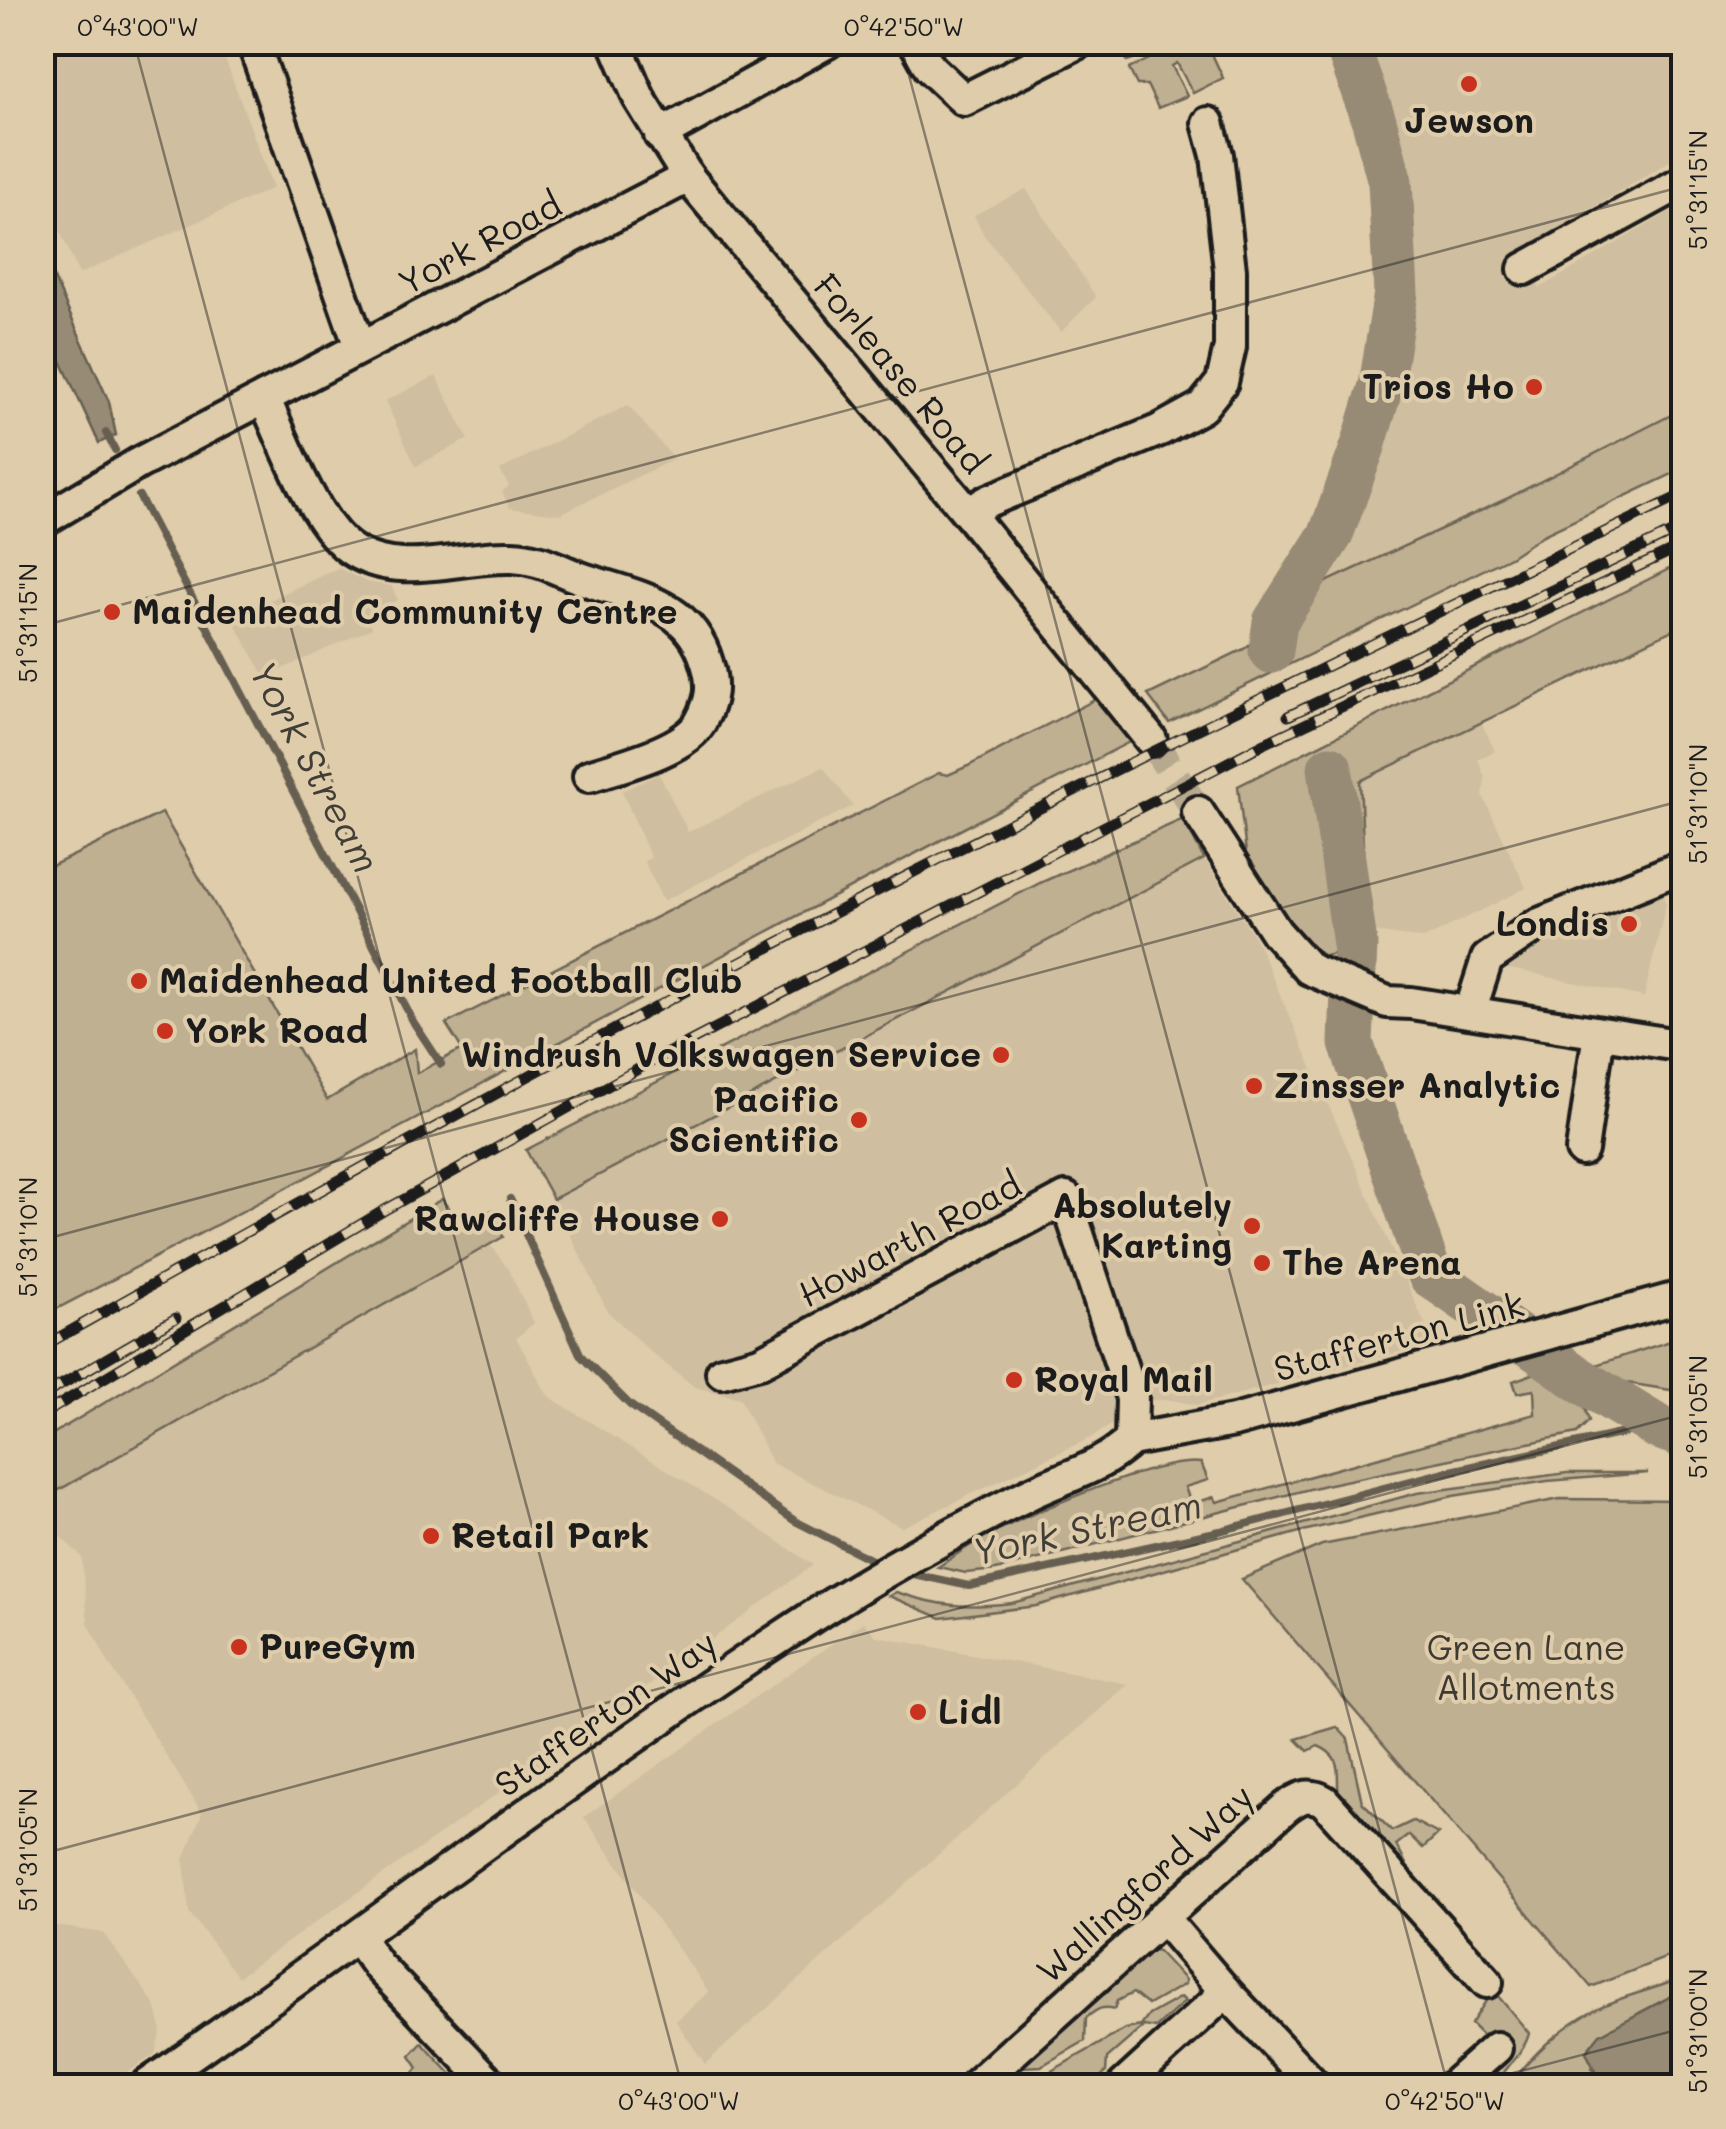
<svg xmlns="http://www.w3.org/2000/svg" width="1726" height="2129" font-family="Mali,sans-serif">
  <rect width="100%" height="100%" fill="#deccaa"/>
  <filter id="ink" filterUnits="userSpaceOnUse"><feTurbulence type="fractalNoise" baseFrequency=".01" numOctaves="2"/><feDisplacementMap in="SourceGraphic" scale="20" xChannelSelector="R" yChannelSelector="G"/><feConvolveMatrix kernelMatrix="1 2 1 2 8 2 1 2 1" color-interpolation-filters="sRGB"/></filter>
  <g filter="url(#ink)">
    <!-- built -->
    <g fill="#cfbe9f">
      <path d="M42 43H219L273 188 79 274 43 193Z"/>
      <path d="M1369 43H1683V153L1523 250 1540 288 1683 204V409L1506 499 1324 583 1325 566 1375 472 1403 374 1409 320V209L1400 148Z"/>
      <path d="M1026 189 1096 297 1061 332 984 235 974 215Z"/>
      <path d="M436 376 468 439 416 466 385 401Z"/>
      <path d="M628 405 674 459 560 514 510 508 502 492 509 486 500 470Z"/>
      <path d="M338 568 366 582 391 586 398 600 384 606 387 616 370 622 372 628 265 677 232 618Z"/>
      <path d="M1481 722 1495 751 1478 759 1485 778 1483 796 1526 888 1424 939 1367 931 1360 781Z"/>
      <path d="M823 767 853 806 663 901 644 861 651 858 622 791 659 774 688 832Z"/>
      <path d="M1204 859 1256 940 1433 1343 1197 1405 1172 1400H1151L1090 1438 902 1527 772 1463 740 1398 695 1387 654 1355 608 1312 553 1199Z"/>
      <path d="M1662 895 1666 904 1644 997 1501 967 1521 949Z"/>
      <path d="M491 1246 508 1269 534 1323 516 1338 548 1396 741 1516 813 1565 606 1717 238 1977 189 1912 184 1860 202 1813 107 1660 88 1622 82 1557 43 1520 42 1499Z"/>
      <path d="M863 1622 876 1636 1128 1684 705 2064 676 2021 709 1992 584 1817Z"/>
      <path d="M43 1924 103 1933 155 2005 161 2029 155 2054 107 2086H43Z"/>
    </g>
    <!-- green -->
    <g fill="#bfb092" stroke="#6e6657" stroke-width="2.5">
      <path d="M1118 43H1207L1223 78 1193 93 1177 63 1172 66 1187 96 1158 108 1147 85H1137L1129 69 1149 59 1147 54 1127 61Z"/>
      <path d="M1683 409V469L1543 535 1510 557 1169 723 1148 695 1244 649 1324 583 1506 499Z"/>
      <path d="M1683 562V625L1360 781 1367 931 1342 952 1325 956 1306 944 1249 878 1238 786Z"/>
      <path d="M1108 693 1147 733C776 923 412 1124 43 1316V870L162 813 327 1100 415 1049 417 1073 462 1049 446 1024 939 773 948 775 968 766Z"/>
      <path d="M1183 819 1204 859 553 1199 526 1150 1040 883Z"/>
      <path d="M442 1199 457 1221 494 1210 503 1237 43 1499V1440Z"/>
      <path d="M1683 1337V1392L1596 1378 1586 1368Z"/>
      <path d="M1538 1372 1582 1398 1589 1421 1577 1433 1325 1485 996 1570 966 1573 938 1567C955 1556 972 1543 990 1534 1033 1513 1158 1457 1201 1463L1208 1480 1185 1487 1191 1504 1214 1497 1217 1502 1535 1414 1534 1390 1517 1393 1513 1381Z"/>
      <path d="M1567 1473H1648L1547 1481 1453 1496 1303 1531 1036 1606 941 1618 889 1596 896 1592C942 1607 964 1608 1012 1603L1417 1493Z"/>
      <path d="M1560 1499 1683 1500V1951L1591 1987 1242 1579 1322 1545Z"/>
      <path d="M1337 1727 1348 1739 1362 1802 1392 1831 1413 1821 1438 1834 1423 1848 1409 1835 1396 1845 1406 1864 1393 1865C1378 1848 1357 1831 1345 1812 1328 1784 1352 1760 1318 1746L1308 1751 1296 1739Z"/>
      <path d="M1150 1949 1158 1951 1185 1980V1984L1148 2005 1133 1993 1117 2001 1114 2009C1102 2005 1096 2010 1086 2018L1085 2041 1041 2066 1023 2067 1016 2074 1014 2083 995 2086Z"/>
      <path d="M1683 1977V1990L1639 2013 1591 2068 1602 2086H1510C1530 2056 1563 2025 1596 2009 1623 1995 1655 1990 1683 1977Z"/>
      <path d="M1493 1990 1529 2033C1525 2052 1504 2067 1496 2086H1480L1486 2069 1499 2052 1471 2024Z"/>
      <path d="M1181 1997 1185 2001 1156 2028 1144 2026 1107 2058 1106 2072 1099 2078 1089 2076 1076 2086H1049L1048 2073 1126 2029 1141 2026 1149 2015Z"/>
      <path d="M422 2043 462 2086H423L413 2074 418 2068 410 2056Z"/>
    </g>
    <!-- water -->
    <g fill="#978b75" stroke="#665f51" stroke-width="2.5">
      <path d="M43 254 109 402 116 435 99 443 43 322Z"/>
      <path d="M1683 1990V2077L1662 2086H1602L1586 2052 1600 2034Z"/>
    </g>
    <g fill="none" stroke-linecap="round" stroke-linejoin="round">
      <!-- stream -->
      <g stroke="#665f51" stroke-width="8">
        <path d="M106 433 115 450"/>
        <path d="M139 496 414 1023 441 1064"/>
        <path d="M510 1199 581 1356 630 1405 795 1521 882 1565"/>
        <path d="M904 1572 969 1586 1220 1531 1437 1474 1656 1426"/>
      </g>
      <!-- river -->
      <g stroke="#978b75" stroke-width="45">
        <path d="M1271 651 1275 622 1331 534 1363 446 1381 386 1396 293 1390 182 1374 121 1346 42"/>
        <path d="M1330 768 1355 944 1351 1043 1430 1275 1579 1379 1656 1426 1684 1436"/>
      </g>
      <!-- minor-tunnel -->
      <path stroke="#b7a98e" stroke-width="30" stroke-dasharray="30 15" stroke-linecap="butt" d="M1151 740 1198 812"/>
      <defs>
        <g id="minor">
          <path d="M253 42 360 347"/>
          <path d="M615 42 639 98 688 177 968 513 1151 740"/>
          <path d="M915 42 930 68 964 100 1079 42"/>
          <path d="M660 135 828 42"/>
          <path d="M1524 269 1684 181"/>
          <path d="M264 398C284 440 315 529 355 552 402 580 461 555 512 557 541 558 557 570 583 579 636 597 690 603 707 663 714 685 712 700 701 721 686 750 620 766 589 776"/>
          <path d="M968 513 988 501 1160 430 1202 407 1222 382 1230 347V270L1217 155 1208 123"/>
          <path d="M42 521 139 463 688 177"/>
          <path d="M1198 812 1276 932 1309 969 1387 1002 1411 1003 1684 1046"/>
          <path d="M1470 1012 1487 959 1537 925 1684 866"/>
          <path d="M1582 1150 1599 1033"/>
          <path d="M722 1372 760 1362 1066 1198 1132 1398 1131 1440"/>
          <path d="M1131 1440 1234 1421 1684 1296"/>
          <path d="M1162 1917 1226 1992 1315 2086"/>
          <path d="M358 1938 378 1966 493 2086"/>
          <path d="M146 2086C372 1930 590 1761 821 1611 887 1569 955 1531 1025 1496 1062 1477 1101 1469 1131 1440"/>
          <path d="M975 2086 1285 1808C1298 1798 1308 1792 1324 1801L1487 1982"/>
          <path d="M1123 2086 1226 1992"/>
          <path d="M1453 2086 1496 2048"/>
        </g>
      </defs>
      <!-- minor casing -->
      <use href="#minor" stroke="#1c1c1c" stroke-width="38"/>
      <!-- minor -->
      <use href="#minor" stroke="#deccaa" stroke-width="30"/>
      <defs>
        <g id="rail">
          <path d="M1288 716 1684 527"/>
          <path d="M42 1347C320 1190 599 1034 883 888 1147 752 1415 623 1684 494"/>
          <path d="M42 1396 176 1318"/>
          <path d="M42 1415 383 1211 658 1058 1265 743 1684 545"/>
        </g>
      </defs>
      <!-- rail casing -->
      <use href="#rail" stroke="#1c1c1c" stroke-width="11"/>
      <!-- rail -->
      <use href="#rail" stroke="#deccaa" stroke-width="8" stroke-dasharray="22" stroke-linecap="butt"/>
    </g>
  </g>
  <!-- ticks -->
  <path fill="none" stroke="#1c1c1c" stroke-width="2.5" stroke-opacity="0.45" d="M134 42 682 2086M900 42 1448 2086M1666 42 1684 107M42 626 1684 186M42 1240 1684 800M42 1854 1684 1414M1464 2086 1684 2028"/>
  <!-- markers -->
  <g fill="#c8321e" stroke="#deccaa" stroke-width="4">
    <circle cx="1469" cy="84" r="10"/>
    <circle cx="1534" cy="387" r="10"/>
    <circle cx="112" cy="612" r="10"/>
    <circle cx="1629" cy="924" r="10"/>
    <circle cx="139" cy="981" r="10"/>
    <circle cx="165" cy="1031" r="10"/>
    <circle cx="1001" cy="1055" r="10"/>
    <circle cx="1254" cy="1086" r="10"/>
    <circle cx="859" cy="1120" r="10"/>
    <circle cx="720" cy="1219" r="10"/>
    <circle cx="1252" cy="1226" r="10"/>
    <circle cx="1262" cy="1263" r="10"/>
    <circle cx="1014" cy="1380" r="10"/>
    <circle cx="431" cy="1536" r="10"/>
    <circle cx="239" cy="1647" r="10"/>
    <circle cx="918" cy="1712" r="10"/>
  </g>
  <g text-anchor="middle" stroke-width="8" stroke-linejoin="round" paint-order="stroke">
    <!-- poi labels -->
    <g font-size="35" font-weight="bold" fill="#1c1c1c" stroke="#deccaa" text-anchor="start">
      <text x="1469" y="133" text-anchor="middle">Jewson</text>
      <text x="1514" y="399" text-anchor="end">Trios Ho</text>
      <text x="132" y="624">Maidenhead Community Centre</text>
      <text x="1609" y="936" text-anchor="end">Londis</text>
      <text x="159" y="993">Maidenhead United Football Club</text>
      <text x="185" y="1043">York Road</text>
      <text x="981" y="1067" text-anchor="end">Windrush Volkswagen Service</text>
      <text x="1274" y="1098">Zinsser Analytic</text>
      <text x="839" y="1112" text-anchor="end">Pacific<tspan x="839" dy="40">Scientific</tspan></text>
      <text x="1232" y="1218" text-anchor="end">Absolutely<tspan x="1232" dy="40">Karting</tspan></text>
      <text x="700" y="1231" text-anchor="end">Rawcliffe House</text>
      <text x="1282" y="1275">The Arena</text>
      <text x="1034" y="1392">Royal Mail</text>
      <text x="451" y="1548">Retail Park</text>
      <text x="259" y="1659">PureGym</text>
      <text x="938" y="1724">Lidl</text>
    </g>
    <!-- street labels -->
    <g font-size="35" fill="#1c1c1c" stroke="#deccaa">
      <text transform="translate(480 244) rotate(-28)" y="12">York Road</text>
      <text transform="translate(900 374) rotate(50)" y="12">Forlease Road</text>
      <text transform="translate(910 1240) rotate(-28)" y="12">Howarth Road</text>
      <text transform="translate(1399 1337) rotate(-15)" y="12">Stafferton Link</text>
      <text transform="translate(606 1714) rotate(-35)" y="12">Stafferton Way</text>
      <text transform="translate(1145 1884) rotate(-42)" y="12">Wallingford Way</text>
    </g>
    <!-- park labels -->
    <g font-size="35" fill="#3d3a34" stroke="#deccaa">
      <text x="1526" y="1660">Green Lane<tspan x="1526" dy="40">Allotments</tspan></text>
    </g>
    <!-- water labels -->
    <g font-size="38" font-style="italic" fill="#413d37" stroke="#deccaa">
      <text transform="translate(314 767) rotate(62)" y="13">York Stream</text>
      <text transform="translate(1087 1529) rotate(-12)" y="13">York Stream</text>
    </g>
  </g>
  <!-- margin -->
  <rect width="1726" height="2129" fill="none" stroke="#deccaa" stroke-width="110"/>
  <rect x="55" y="55" width="1616" height="2019" fill="none" stroke="#1c1c1c" stroke-width="4"/>
  <g font-size="25" text-anchor="middle" fill="#1c1c1c">
    <text x="138" y="36">0°43'00"W</text>
    <text x="904" y="36">0°42'50"W</text>
    <text transform="translate(1698 190) rotate(-90)" y="9">51°31'15"N</text>
    <text transform="translate(28 623) rotate(-90)" y="9">51°31'15"N</text>
    <text transform="translate(1698 804) rotate(-90)" y="9">51°31'10"N</text>
    <text transform="translate(28 1237) rotate(-90)" y="9">51°31'10"N</text>
    <text transform="translate(1698 1417) rotate(-90)" y="9">51°31'05"N</text>
    <text transform="translate(28 1850) rotate(-90)" y="9">51°31'05"N</text>
    <text transform="translate(1698 2031) rotate(-90)" y="9">51°31'00"N</text>
    <text x="679" y="2110">0°43'00"W</text>
    <text x="1445" y="2110">0°42'50"W</text>
  </g>
</svg>
